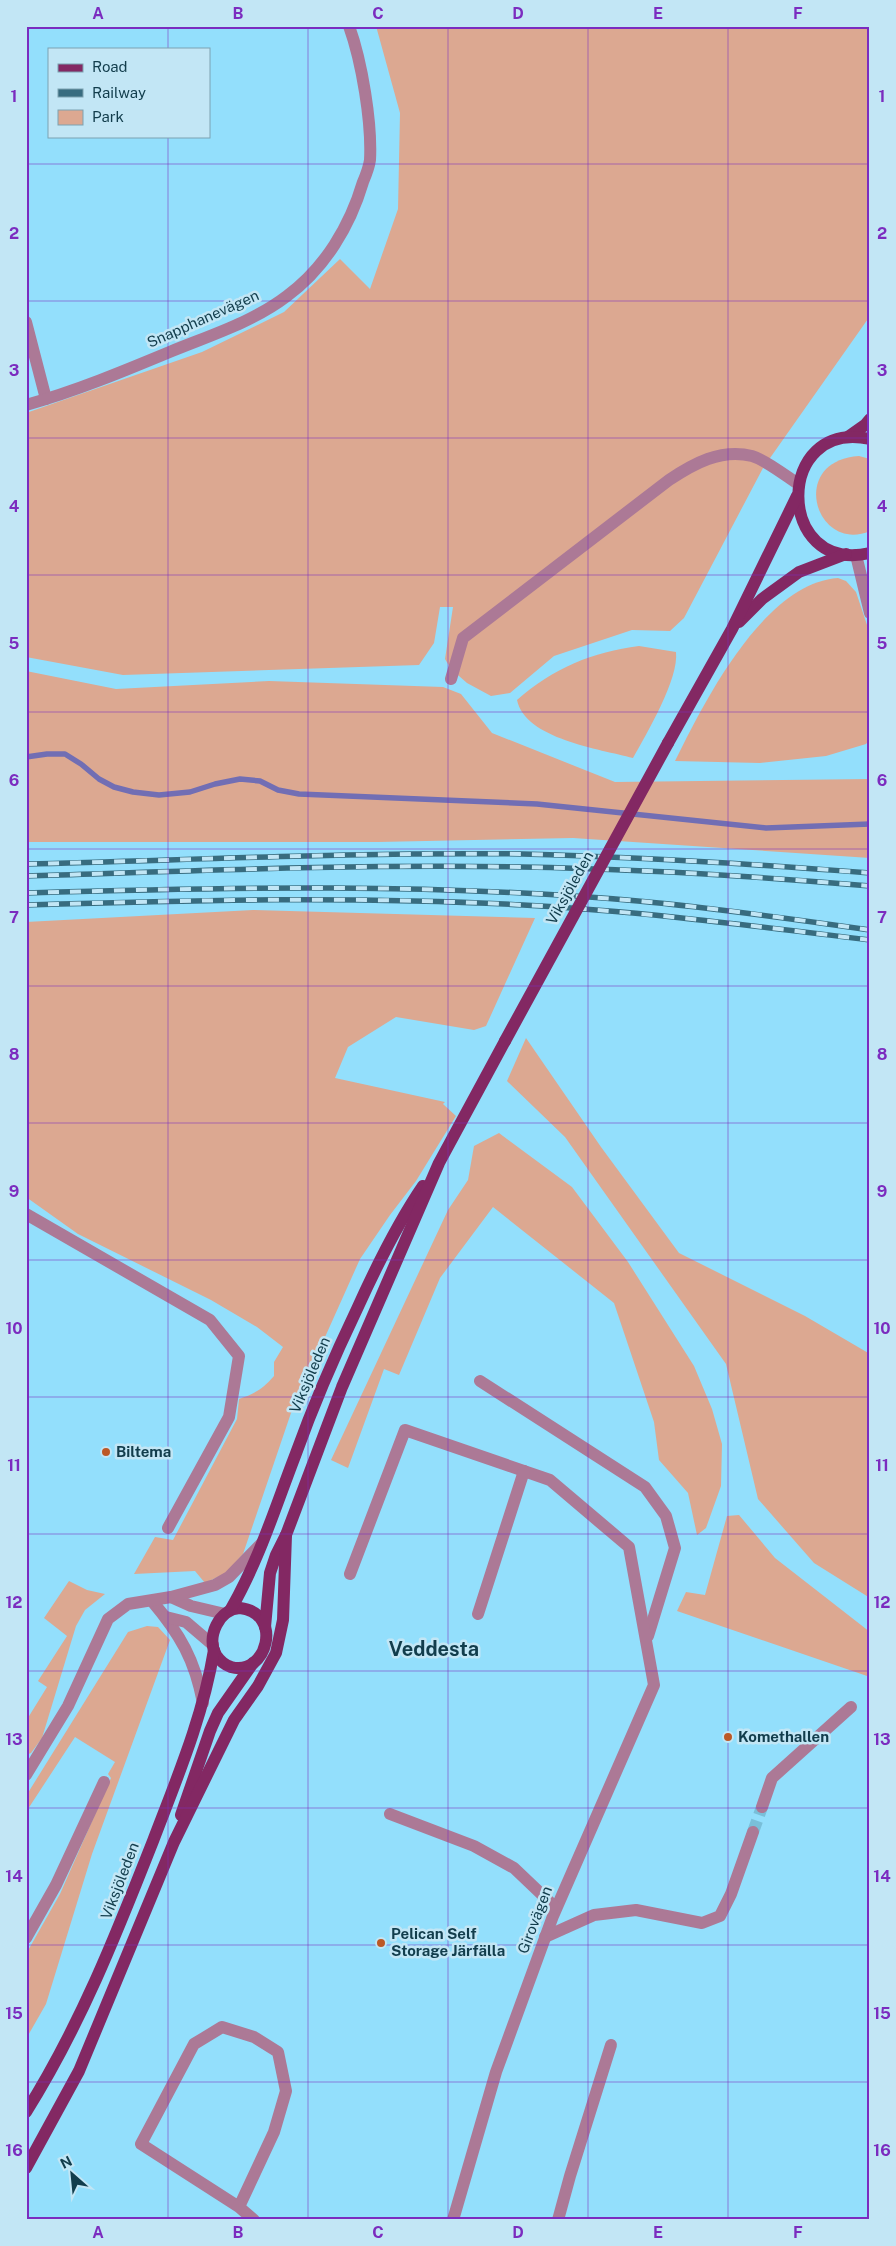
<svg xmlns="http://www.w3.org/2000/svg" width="896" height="2246" font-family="'Public Sans',sans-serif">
  <rect width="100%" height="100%" fill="#93dffc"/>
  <!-- green -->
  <g fill="#dca891">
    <path d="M376 26H870V316L763 468 684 618 670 631 632 630 554 656 510 693 491 696 467 683 451 669 445 659 453 607H440L434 643 419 665 123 675 26 657V413L202 352 284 312 340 259 370 289 398 209 400 113Z"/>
    <path d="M859 456 870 459V531C816 554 787 461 859 456Z"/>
    <path d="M838 578 846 581 856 592 868 628 870 739 866 744 826 756 760 763 675 761C704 702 764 583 838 578Z"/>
    <path d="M639 646 676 652C679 679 647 733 633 758 600 749 525 739 517 700 553 668 593 652 639 646Z"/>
    <path d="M26 671 116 689 269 681 443 687 461 694 492 733 615 782 870 779V858L573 838 378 842H26Z"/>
    <path d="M253 910 535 918 486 1026 474 1030 396 1017 348 1047 335 1078 445 1102 443 1104 456 1116 416 1181 390 1215 360 1259 291 1413 243 1554 226 1573 205 1583 195 1571 134 1574 155 1537 173 1540 237 1419 239 1399C254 1394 263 1389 274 1376V1362L283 1347 257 1327 211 1300 78 1234 26 1197V922Z"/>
    <path d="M526 1038 601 1147 679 1253 805 1316 870 1354V1598L814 1563 758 1499 726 1364 565 1137 507 1081Z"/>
    <path d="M499 1133 572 1187 628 1262 694 1366 712 1409 722 1444 721 1486 706 1528 697 1535 688 1493 659 1460 654 1422 614 1303 493 1207 440 1278 399 1375 384 1369 348 1468 331 1460 448 1210 468 1180 474 1146Z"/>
    <path d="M739 1515 775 1558 870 1632V1677L677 1611 686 1592 705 1595 727 1516Z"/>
    <path d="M69 1581 87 1590 105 1594 85 1610 76 1626 42 1738 31 1753 26 1755V1721L47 1687 38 1681 67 1636 44 1618Z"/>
    <path d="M147 1626 158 1627 170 1640 92 1854 46 2004 26 2039V1954L60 1894 111 1778 108 1774 115 1762 75 1737 26 1812V1796L128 1632Z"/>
  </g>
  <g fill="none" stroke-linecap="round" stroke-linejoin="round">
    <!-- stream -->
    <path stroke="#716eb4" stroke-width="5.5" d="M26 757 47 754H65L81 764 99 779 114 787 133 792 159 795 190 792 215 784 240 779 260 781 278 790 299 794 537 804 766 828 870 824"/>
    <!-- minor-tunnel -->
    <path stroke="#79bfd9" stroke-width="12" stroke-dasharray="12 6" stroke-linecap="butt" d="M753 1832 762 1807"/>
    <!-- minor -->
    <g stroke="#ac7996" stroke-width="12">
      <path d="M26 322 46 399"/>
      <path d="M26 405C76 391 124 371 172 351 211 335 253 322 287 296 325 268 350 226 363 182 366 175 369 167 370 160 372 123 362 62 349 26"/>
      <path d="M856 555 870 613"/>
      <path d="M451 679 463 638 669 480C693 464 721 448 752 456 766 460 786 476 798 484"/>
      <path d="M26 1214 210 1320 239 1356 229 1417 168 1528"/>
      <path d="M480 1381 645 1487 666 1516 675 1548 648 1636"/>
      <path d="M350 1574 405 1430 550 1480 629 1547 654 1685 553 1916 496 2072 453 2220"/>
      <path d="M171 1597 191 1606 225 1614"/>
      <path d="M152 1601C180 1634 195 1660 203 1703"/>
      <path d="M478 1614 524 1471"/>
      <path d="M166 1617 186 1622 213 1645"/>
      <path d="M26 1775 68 1706 108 1619 128 1604 171 1597 215 1585 229 1577 262 1543"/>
      <path d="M762 1807 772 1778 851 1707"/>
      <path d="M390 1814 474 1846 514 1868 556 1908"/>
      <path d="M545 1937 594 1915 636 1910 702 1923 720 1916 731 1894 753 1832"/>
      <path d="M26 1938 56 1885 104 1782"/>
      <path d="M239 2207 274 2132 286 2091 278 2052 254 2037 222 2027 194 2044 141 2144 239 2207 254 2220"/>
      <path d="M558 2220 570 2176 611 2045"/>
    </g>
    <!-- major -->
    <g stroke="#832863" stroke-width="12">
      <path d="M848 437 865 425 870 419"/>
      <path d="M870 439C774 418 775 575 870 553"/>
      <path d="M739 622 762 599 799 572 846 554"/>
      <path d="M668 743 732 629 797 496"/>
      <path d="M240 1608C284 1613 267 1677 231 1667 225 1665 220 1661 216 1655 206 1637 219 1609 240 1608Z"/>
      <path d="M231 1609C259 1560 275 1508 295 1456 313 1406 334 1357 357 1309 376 1267 397 1224 423 1186"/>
      <path d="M265 1627 270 1573 276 1555 286 1535 342 1387 439 1163 505 1041"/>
      <path d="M181 1815 210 1731 218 1713 253 1663"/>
      <path d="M26 2112C80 2026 116 1935 153 1841 177 1778 203 1717 214 1650"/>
      <path d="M26 2168 79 2071 174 1842 234 1720 258 1686 276 1653 283 1620 286 1535"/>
    </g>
    <defs>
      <g id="rail">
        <path d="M26 864C192 860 357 852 522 854 639 857 754 864 870 873"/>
        <path d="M26 876C191 871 357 864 522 867 639 869 754 876 870 886"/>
        <path d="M26 893C230 887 435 883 638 901 715 908 793 919 870 930"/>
        <path d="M26 905C192 900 358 896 523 905 639 911 754 926 870 940"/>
      </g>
    </defs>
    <!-- rail casing -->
    <use href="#rail" stroke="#386c7f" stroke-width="5.5"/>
    <!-- rail -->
    <use href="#rail" stroke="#c2e6f5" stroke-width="4" stroke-dasharray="11" stroke-linecap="butt"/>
    <!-- major-bridge -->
    <path stroke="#832863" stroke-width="12" d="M505 1041 668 743"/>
  </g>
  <!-- grid -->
  <path fill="none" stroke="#7b2cbf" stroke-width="1" stroke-opacity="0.55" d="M168 26V49M308 26V2220M448 26V2220M588 26V2220M728 26V2220M168 136V2220M26 164H870M26 301H870M26 438H870M26 575H870M26 712H870M26 849H870M26 986H870M26 1123H870M26 1260H870M26 1397H870M26 1534H870M26 1671H870M26 1808H870M26 1945H870M26 2082H870"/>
  <!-- markers -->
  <g fill="#bc5825" stroke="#c2e6f5" stroke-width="2">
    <circle cx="106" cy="1452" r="5"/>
    <circle cx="728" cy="1737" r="5"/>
    <circle cx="381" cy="1943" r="5"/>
  </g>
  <g text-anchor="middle" stroke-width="5" stroke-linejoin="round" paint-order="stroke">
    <!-- street labels -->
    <g font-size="15" fill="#123d4c" stroke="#c2e6f5">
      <text transform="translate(203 319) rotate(-24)" y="5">Snapphanevägen</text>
      <text transform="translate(570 888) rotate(-61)" y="5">Viksjöleden</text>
      <text transform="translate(310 1375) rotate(-67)" y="5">Viksjöleden</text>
      <text transform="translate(120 1881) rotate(-69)" y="5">Viksjöleden</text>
      <text transform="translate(535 1920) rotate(-69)" y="5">Girovägen</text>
    </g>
    <!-- poi labels -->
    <g font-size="15" font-weight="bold" fill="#123d4c" stroke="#c2e6f5" text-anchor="start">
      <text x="116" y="1457">Biltema</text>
      <text x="738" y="1742">Komethallen</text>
      <text x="391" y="1939">Pelican Self<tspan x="391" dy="17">Storage Järfälla</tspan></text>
    </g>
    <!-- district labels -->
    <g font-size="20" font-weight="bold" fill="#123d4c" stroke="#c2e6f5">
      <text x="434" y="1656">Veddesta</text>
    </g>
  </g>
  <!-- border -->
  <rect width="896" height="2246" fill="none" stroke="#c2e6f5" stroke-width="55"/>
  <!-- legend -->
  <rect x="48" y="48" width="162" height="90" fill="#c2e6f5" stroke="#7ca2b1"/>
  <rect x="58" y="64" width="25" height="8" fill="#832863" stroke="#7ca2b1"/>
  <text x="92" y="72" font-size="15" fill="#123d4c">Road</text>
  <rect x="58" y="89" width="25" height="8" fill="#386c7f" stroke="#7ca2b1"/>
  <text x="92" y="98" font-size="15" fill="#123d4c">Railway</text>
  <rect x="58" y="110" width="25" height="15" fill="#dca891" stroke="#7ca2b1"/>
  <text x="92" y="122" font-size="15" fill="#123d4c">Park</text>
  <!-- north arrow -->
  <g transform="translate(72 2174) rotate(333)" stroke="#c2e6f5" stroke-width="4" paint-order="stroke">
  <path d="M0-4L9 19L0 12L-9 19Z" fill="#123d4c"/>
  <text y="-8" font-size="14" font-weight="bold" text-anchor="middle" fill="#123d4c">N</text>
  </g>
  <rect x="28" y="28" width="840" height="2190" fill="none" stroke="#7b2cbf" stroke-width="2"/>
  <g font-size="16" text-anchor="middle" font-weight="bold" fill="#7b2cbf">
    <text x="98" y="19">A</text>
    <text x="238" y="19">B</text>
    <text x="378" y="19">C</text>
    <text x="518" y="19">D</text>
    <text x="658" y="19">E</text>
    <text x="798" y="19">F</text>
    <text x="14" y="102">1</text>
    <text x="882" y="102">1</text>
    <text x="14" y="239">2</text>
    <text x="882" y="239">2</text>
    <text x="14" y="376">3</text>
    <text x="882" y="376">3</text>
    <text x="14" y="512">4</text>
    <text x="882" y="512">4</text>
    <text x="14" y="649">5</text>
    <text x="882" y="649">5</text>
    <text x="14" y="786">6</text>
    <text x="882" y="786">6</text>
    <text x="14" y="923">7</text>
    <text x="882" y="923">7</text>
    <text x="14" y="1060">8</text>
    <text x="882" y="1060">8</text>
    <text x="14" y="1197">9</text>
    <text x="882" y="1197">9</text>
    <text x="14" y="1334">10</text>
    <text x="882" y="1334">10</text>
    <text x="14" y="1471">11</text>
    <text x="882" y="1471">11</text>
    <text x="14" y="1608">12</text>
    <text x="882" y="1608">12</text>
    <text x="14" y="1745">13</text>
    <text x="882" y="1745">13</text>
    <text x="14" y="1882">14</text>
    <text x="882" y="1882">14</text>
    <text x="14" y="2019">15</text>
    <text x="882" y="2019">15</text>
    <text x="14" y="2156">16</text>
    <text x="882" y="2156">16</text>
    <text x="98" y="2238">A</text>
    <text x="238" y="2238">B</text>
    <text x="378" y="2238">C</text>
    <text x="518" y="2238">D</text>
    <text x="658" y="2238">E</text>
    <text x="798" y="2238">F</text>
  </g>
</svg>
